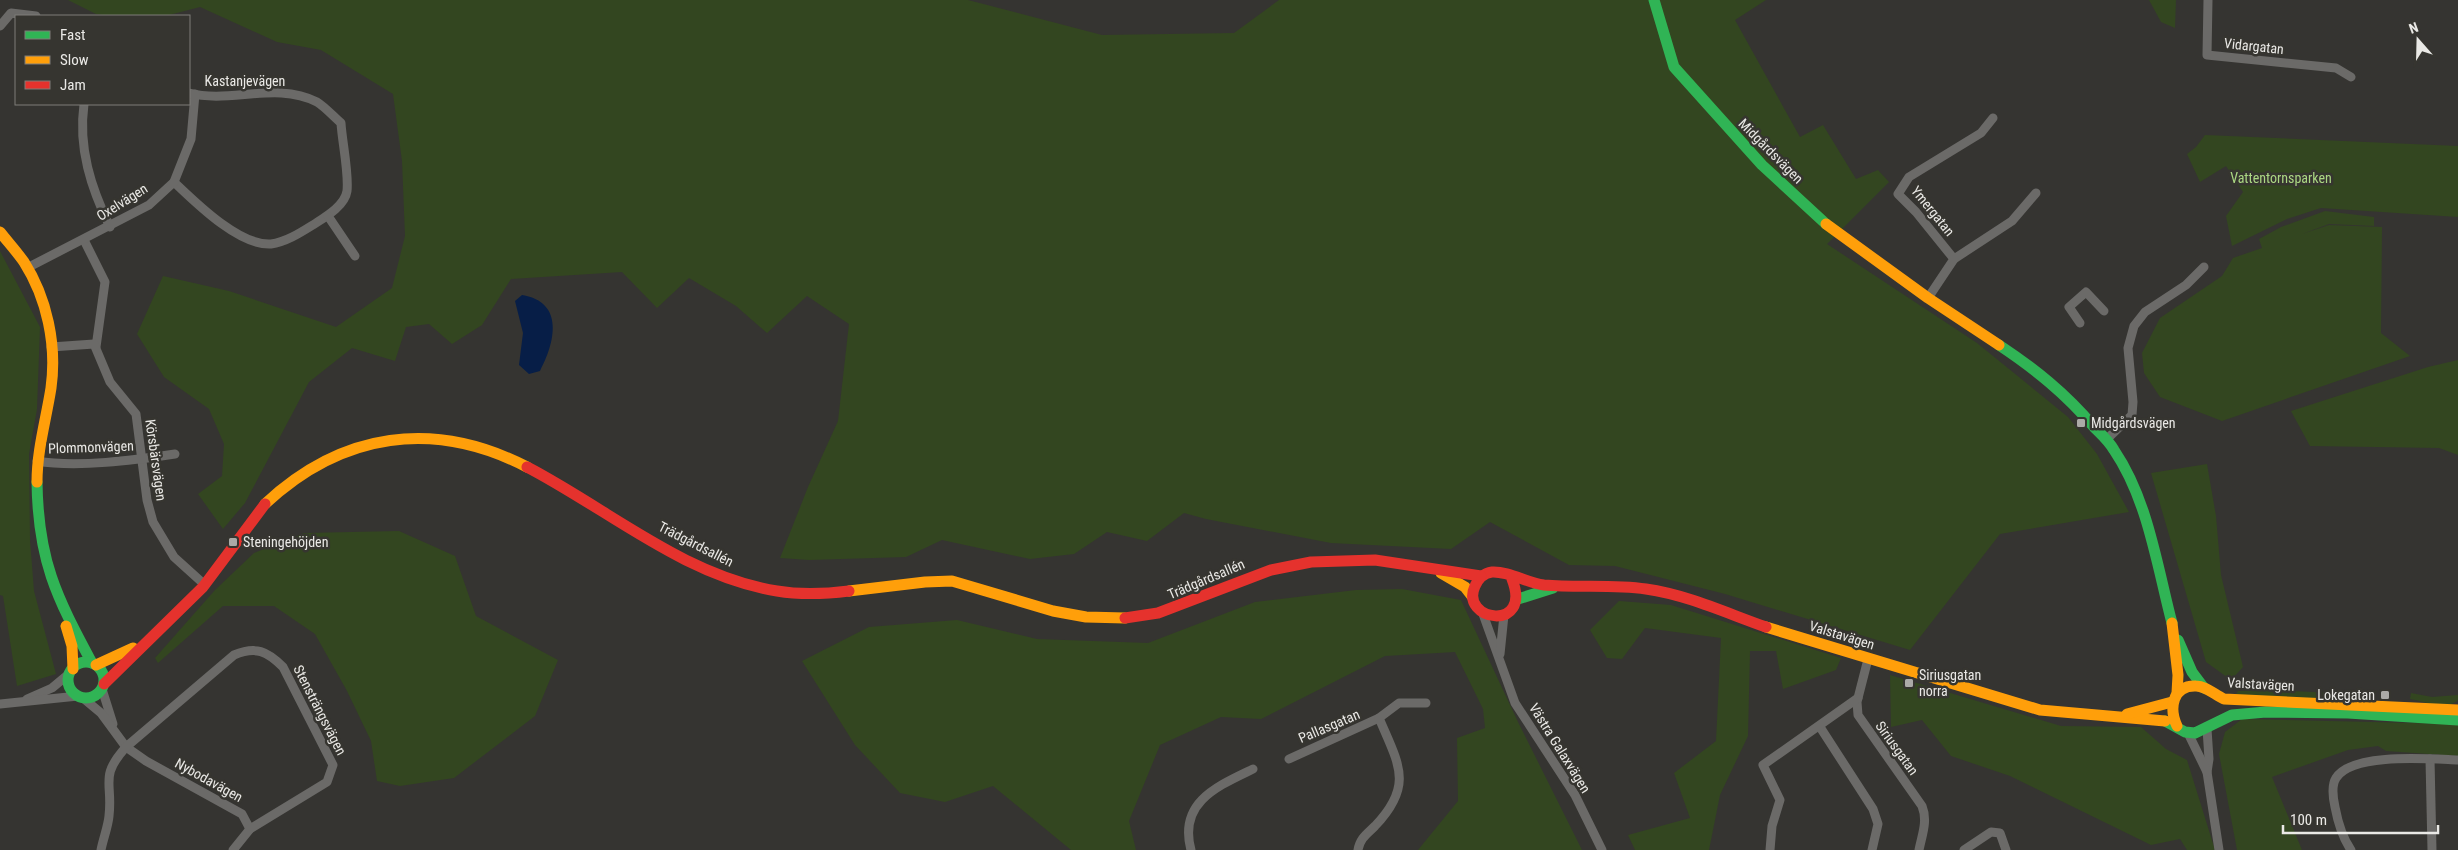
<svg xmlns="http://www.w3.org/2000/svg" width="2458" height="850" font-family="'Roboto Condensed',sans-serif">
  <rect width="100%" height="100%" fill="#353431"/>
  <!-- green -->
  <g fill="#334620">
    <path d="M68 0H968L1102 35 1234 33 1279 0H1766L1735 20 1800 137 1823 125 1856 179 1878 170 1889 182 1827 244 1977 343 2068 417 2097 454 2129 512 2000 534 1910 650 1725 594 1615 566 1569 565 1490 522 1451 549 1331 543 1206 519 1184 513 1147 541 1107 532 1074 554 1030 559 942 540 906 557 809 560 780 558 808 487 838 421 849 324 807 296 767 333 736 306 689 278 657 308 622 272 511 279 482 325 452 344 429 324 406 327 395 361 352 348 309 382 245 503 223 529 198 494 222 476 224 444 209 409 164 377 137 334 163 276 229 291 336 327 392 288 405 236 402 161 393 94 321 50 277 42 200 7 165 16H110L96 14Z"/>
    <path d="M2149 0H2176L2175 28 2161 22Z"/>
    <path d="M2205 135 2458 146V217L2321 208 2287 219 2232 246 2226 216 2243 192 2226 166 2200 182 2187 154 2196 147Z"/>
    <path d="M2325 211 2374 217V226L2329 224 2302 234 2329 225 2382 227 2381 333 2410 356 2222 421 2160 397 2144 373 2142 353 2160 318 2222 276 2233 258 2262 248 2259 239 2281 227Z"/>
    <path d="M0 251 40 327 37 409 29 454 30 540 34 591 56 674 17 686 3 596 0 595Z"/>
    <path d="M2458 360V455L2439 448 2310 446 2291 411 2428 367Z"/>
    <path d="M2207 464 2216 516 2221 575 2243 667 2231 680 2206 662 2151 473Z"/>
    <path d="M399 531 455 556 476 616 558 660 535 716 454 778 400 786 377 781 371 741 347 691 315 634 274 606H223L158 663 155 658 215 590 254 553 304 533Z"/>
    <path d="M1402 589 1461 600 1518 722 1582 850H1418L1458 801 1457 738 1485 728 1483 709 1455 652 1385 656 1261 719 1221 717 1160 745 1129 821 1136 850H1071L993 786 945 802 900 793 855 745 802 661 869 627 957 620 1037 639 1148 643 1255 602 1356 590Z"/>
    <path d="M1619 601 1671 605 1841 658 1836 670 1783 689 1776 651H1750L1748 736 1720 795 1709 850H1635L1628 835 1690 818 1674 773 1716 741 1721 638 1645 628 1622 659 1607 658 1590 630Z"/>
    <path d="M1890 675 2061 726 2141 727 2166 749 2187 760 2215 850H2187L2180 839 2151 845 2010 776 1951 756 1922 720 1891 727Z"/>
    <path d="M2269 690 2356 694 2376 691V697L2360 700 2235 696 2238 691Z"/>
    <path d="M2411 693 2432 697 2458 695V700C2445 712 2425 701 2410 699Z"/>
    <path d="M2242 719 2458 724V756L2386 751 2378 746 2348 750 2272 777 2302 850H2237L2219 754 2225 732Z"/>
  </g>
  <!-- water -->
  <path fill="#071e47" d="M522 295C565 302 555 343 540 371L529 374 519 365 523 333 515 301Z"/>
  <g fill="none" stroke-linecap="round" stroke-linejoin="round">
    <!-- street -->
    <g stroke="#6b6a68" stroke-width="9">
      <path d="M2208 0 2207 55 2336 68 2351 77"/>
      <path d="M0 26 11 13 36 16"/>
      <path d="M84 104C78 148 91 188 110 227"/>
      <path d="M174 182C195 202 239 246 271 244 287 242 303 231 316 223 327 216 345 205 347 191 349 173 342 141 341 123 333 116 325 107 317 102 276 81 230 104 189 93"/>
      <path d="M328 216 355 256"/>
      <path d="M84 240 105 282 96 347"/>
      <path d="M1954 259 2012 221 2036 193"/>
      <path d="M27 268 149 205 174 182 191 139 195 94"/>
      <path d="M1928 298 1954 259 1916 212 1898 194 1909 177 1981 133 1993 118"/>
      <path d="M2080 323 2069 307 2086 292 2104 311"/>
      <path d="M51 347 94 344 110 382 136 414 147 500 153 522 174 557 205 585"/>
      <path d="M2106 440 2132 415 2133 402 2128 348 2134 326 2145 312 2186 285 2204 267"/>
      <path d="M37 461C77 468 135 460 175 454"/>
      <path d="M1483 614 1515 703 1575 795 1602 850"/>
      <path d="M1500 654 1504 615"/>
      <path d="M1868 659 1857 702 1858 715 1922 806C1928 821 1922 835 1919 850"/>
      <path d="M102 689 113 724"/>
      <path d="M83 698 101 713 126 747 146 761 242 814 250 829"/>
      <path d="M27 699 52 688 70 673"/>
      <path d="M0 704 78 696"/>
      <path d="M1820 727 1873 809 1878 824 1872 850"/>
      <path d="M2207 729 2209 759 2207 772 2219 850"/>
      <path d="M2188 733 2207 772"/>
      <path d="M1289 759 1379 718"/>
      <path d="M2430 759 2432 850"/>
      <path d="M101 850C103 839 108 827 109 816 113 782 99 777 126 747L234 655C256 646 267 651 283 667L333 765 327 782 250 829 233 850"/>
      <path d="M1191 850C1178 802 1218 786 1253 769"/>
      <path d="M1358 850C1360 838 1367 834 1375 826 1414 785 1399 765 1379 718L1399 703H1426"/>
      <path d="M1770 850 1772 826 1780 800 1763 765 1858 698"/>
      <path d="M1964 850 1991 832 2000 833 2006 850"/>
      <path d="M2351 850C2342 837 2338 823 2335 807 2333 798 2331 786 2336 778 2352 752 2431 759 2458 760"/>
    </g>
    <!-- fast -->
    <g stroke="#30b455" stroke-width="11">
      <path d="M1654 0 1674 67 1762 165 1826 224"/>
      <path d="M1999 345C2035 369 2065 393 2094 427 2101 434 2109 441 2114 450 2148 500 2157 566 2172 623"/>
      <path d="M37 482C38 560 56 596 92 663"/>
      <path d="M1518 599 1553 588"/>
      <path d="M2178 640 2192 672 2204 688"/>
      <circle cx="86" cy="680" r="18"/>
      <path d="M2165 721 2185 732 2195 733 2232 715 2266 712 2348 713 2458 720"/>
    </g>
    <!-- slow -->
    <g stroke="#ff9f0a" stroke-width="11">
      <path d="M1826 224 1928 298 1999 345"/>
      <path d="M0 232C8 242 17 252 24 262 47 298 57 345 51 388 46 420 37 450 37 482"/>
      <path d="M265 504C342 432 434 419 527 467"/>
      <path d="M1441 573 1465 587 1472 596"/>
      <path d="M849 591 925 582 952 581 1053 611 1086 617 1125 618"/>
      <path d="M2172 623 2178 675 2177 693"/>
      <path d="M66 626 72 646 73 669"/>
      <path d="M1766 627 2040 710 2165 721"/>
      <path d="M96 665 133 648"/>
      <path d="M2127 714 2172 702"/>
      <path d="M2177 726C2169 709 2172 685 2196 686 2206 686 2215 695 2224 699L2458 710"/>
    </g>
    <!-- jam -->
    <g stroke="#e5322d" stroke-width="11">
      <path d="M527 467C608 509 684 576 777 591 801 595 825 594 849 591"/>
      <path d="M1512 579C1533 633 1459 621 1475 586 1478 579 1484 573 1492 572 1509 571 1527 583 1544 585 1578 588 1612 584 1646 589 1688 595 1726 613 1766 627"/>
      <path d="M1125 618 1158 613 1271 570 1311 562 1375 560 1481 576"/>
      <path d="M104 684 203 587 265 504"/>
    </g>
  </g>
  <!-- markers -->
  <g fill="#abaaa7" stroke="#363530" stroke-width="2">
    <rect x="2076" y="418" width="10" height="10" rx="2.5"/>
    <rect x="228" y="537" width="10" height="10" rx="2.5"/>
    <rect x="1904" y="678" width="10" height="10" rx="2.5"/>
    <rect x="2380" y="690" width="10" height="10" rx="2.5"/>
  </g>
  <g text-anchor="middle" stroke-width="5" stroke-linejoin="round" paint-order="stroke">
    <!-- street labels -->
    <g font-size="14" fill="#eae9e6" stroke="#363530">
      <text transform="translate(2254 46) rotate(6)" y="5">Vidargatan</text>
      <text x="245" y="86">Kastanjevägen</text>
      <text transform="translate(1771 151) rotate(45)" y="5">Midgårdsvägen</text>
      <text transform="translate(122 202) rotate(-32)" y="5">Oxelvägen</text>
      <text transform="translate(1933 211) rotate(51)" y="5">Ymergatan</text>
      <text transform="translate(91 447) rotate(-2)" y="5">Plommonvägen</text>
      <text transform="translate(156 460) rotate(82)" y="5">Körsbärsvägen</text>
      <text transform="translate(696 544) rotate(27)" y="5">Trädgårdsallén</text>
      <text transform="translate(1206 579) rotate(-23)" y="5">Trädgårdsallén</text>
      <text transform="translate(1842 635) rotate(17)" y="5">Valstavägen</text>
      <text transform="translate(2261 684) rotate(3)" y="5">Valstavägen</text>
      <text transform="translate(320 710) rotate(63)" y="5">Stensträngsvägen</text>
      <text transform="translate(1329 726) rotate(-23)" y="5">Pallasgatan</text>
      <text transform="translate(1560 748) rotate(58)" y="5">Västra Galaxvägen</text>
      <text transform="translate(1897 748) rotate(54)" y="5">Siriusgatan</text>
      <text transform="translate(209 780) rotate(29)" y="5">Nybodavägen</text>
    </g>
    <!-- park labels -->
    <g font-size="14" fill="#abd783" stroke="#363530">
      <text x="2281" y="183">Vattentornsparken</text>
    </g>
    <!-- poi labels -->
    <g font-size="14" fill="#eae9e6" stroke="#363530" text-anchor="start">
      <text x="2091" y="428">Midgårdsvägen</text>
      <text x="243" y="547">Steningehöjden</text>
      <text x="1919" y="680">Siriusgatan<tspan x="1919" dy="16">norra</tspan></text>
      <text x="2375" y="700" text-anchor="end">Lokegatan</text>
    </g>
  </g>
  <!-- legend -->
  <rect x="15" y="15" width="175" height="90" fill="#363530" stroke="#7e7d79"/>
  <rect x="25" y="31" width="25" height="8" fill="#30b455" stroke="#7e7d79"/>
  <text x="60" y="40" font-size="15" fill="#eae9e6">Fast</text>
  <rect x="25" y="56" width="25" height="8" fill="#ff9f0a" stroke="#7e7d79"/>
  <text x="60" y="65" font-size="15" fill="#eae9e6">Slow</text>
  <rect x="25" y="81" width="25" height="8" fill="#e5322d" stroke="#7e7d79"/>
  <text x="60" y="90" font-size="15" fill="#eae9e6">Jam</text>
  <!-- north arrow -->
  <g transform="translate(2418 40) rotate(340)" stroke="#363530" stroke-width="4" paint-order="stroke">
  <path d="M0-4L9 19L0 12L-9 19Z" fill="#eae9e6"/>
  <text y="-8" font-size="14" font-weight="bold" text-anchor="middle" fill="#eae9e6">N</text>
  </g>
  <!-- scale -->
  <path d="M2283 825v8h155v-8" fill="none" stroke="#eae9e6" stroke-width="2.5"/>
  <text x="2290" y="825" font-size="15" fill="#eae9e6" stroke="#363530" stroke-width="4" paint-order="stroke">100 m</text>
</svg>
